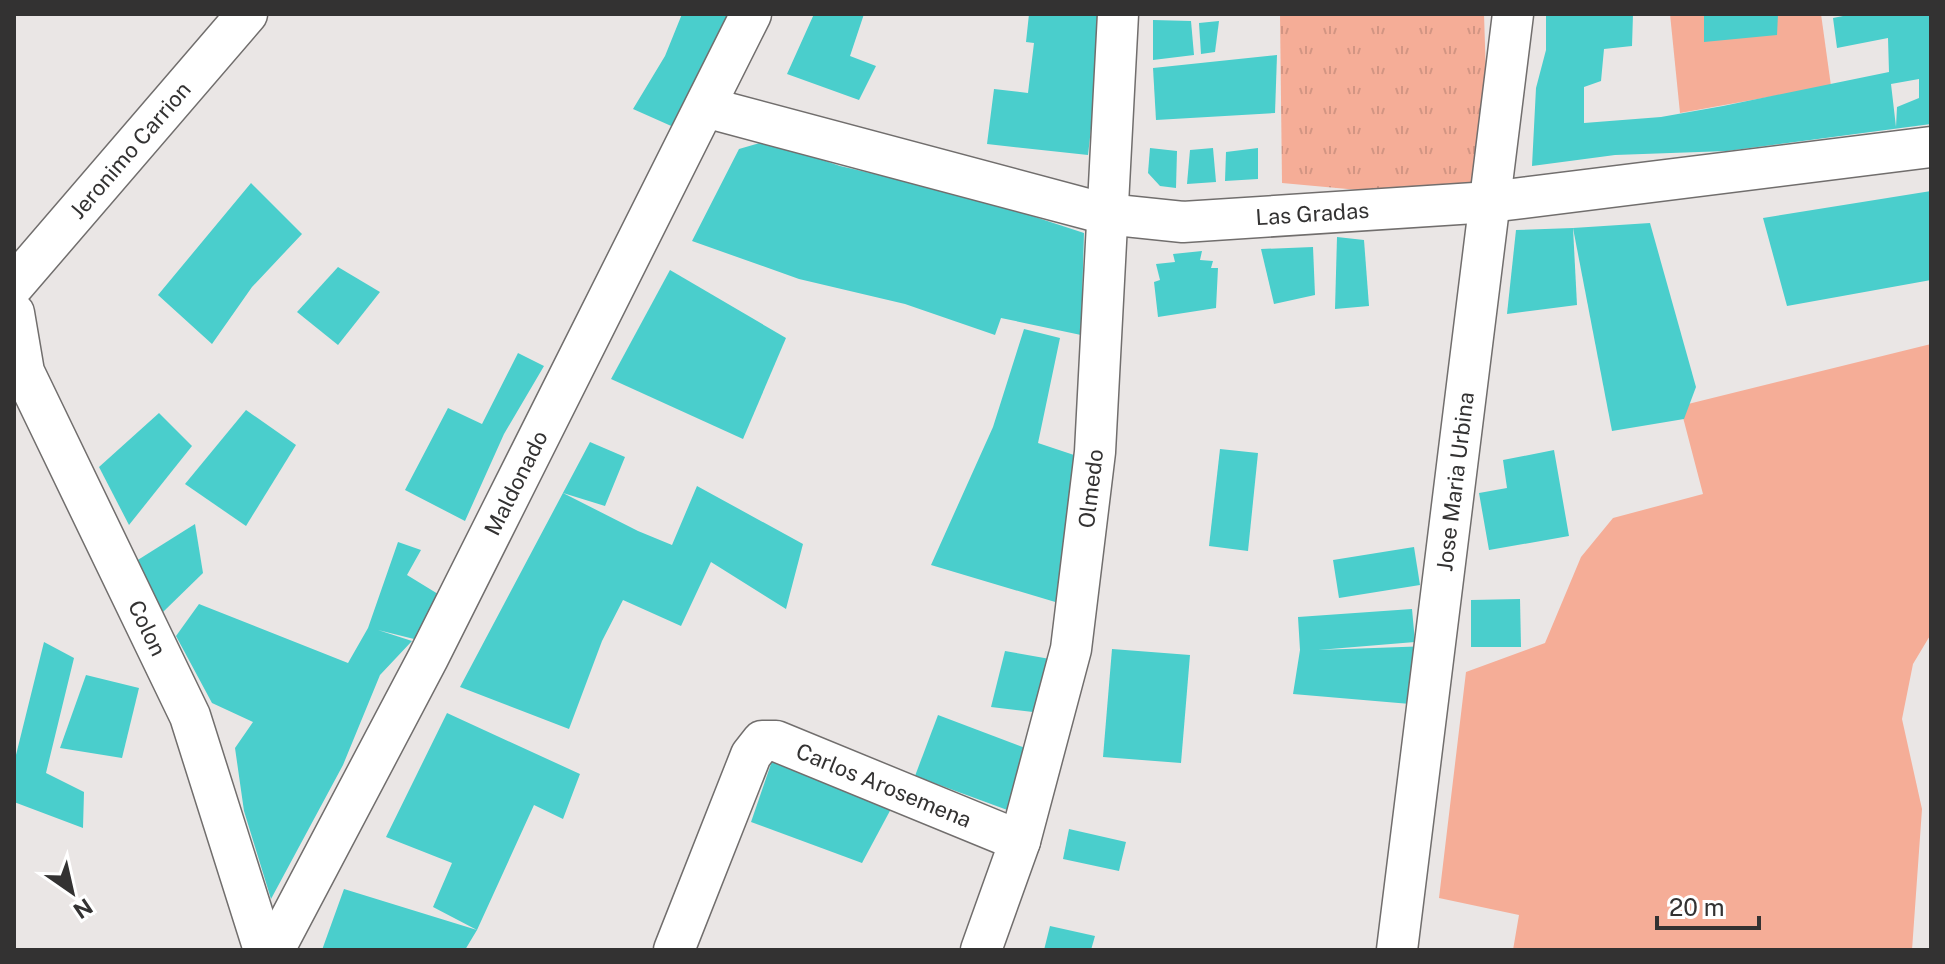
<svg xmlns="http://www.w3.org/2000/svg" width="1945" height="964" font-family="'Public Sans',sans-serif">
  <defs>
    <pattern id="park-tufts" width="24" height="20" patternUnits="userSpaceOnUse" patternTransform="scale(2)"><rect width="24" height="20" fill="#f5ad97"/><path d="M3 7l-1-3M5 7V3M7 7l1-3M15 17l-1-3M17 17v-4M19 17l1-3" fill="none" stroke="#d29583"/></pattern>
  </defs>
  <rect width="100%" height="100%" fill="#eae6e5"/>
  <!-- grass -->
  <g fill="#f5ad97">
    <path d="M1670 14H1821L1831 86 1680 113Z"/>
    <path d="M1931 344V634L1913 664 1902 719 1922 809 1912 950H1513L1519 915 1439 898 1466 672 1545 643 1581 557 1613 518 1703 494 1680 406Z"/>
  </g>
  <!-- park -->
  <path fill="url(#park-tufts)" d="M1280 14H1484L1490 202 1282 183Z"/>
  <!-- building -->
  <g fill="#4acecc" fill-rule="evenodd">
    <path d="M682 14H729L678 129 633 109 665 56Z"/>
    <path d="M814 14H864L850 56 876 66 859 100 787 74Z"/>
    <path d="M1029 14H1104L1088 155 987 144 994 89 1028 93 1034 43 1026 42Z"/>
    <path d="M1546 14H1633L1632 46 1604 49 1601 81 1584 87V123L1661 117 1723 106 1889 72 1888 38 1837 48 1833 18 1853 14H1931V124L1727 151 1615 155 1532 166 1536 88 1546 50ZM1919 79V98L1897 107 1896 127 1891 84Z"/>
    <path d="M1704 14H1778L1777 35 1704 42Z"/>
    <path d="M1153 20 1191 21 1194 55 1153 60Z"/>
    <path d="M1219 21 1215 52 1201 54 1199 23Z"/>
    <path d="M1277 55 1275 113 1156 120 1153 68Z"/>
    <path d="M767 141 840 166 974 197 1084 233 1081 335 1001 318 995 335 905 304 799 279 692 241 739 149Z"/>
    <path d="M1150 148 1177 151 1176 188 1160 186 1148 173Z"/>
    <path d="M1213 148 1216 182 1187 184 1190 150Z"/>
    <path d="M1258 148V179L1225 181 1226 152Z"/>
    <path d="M251 183 302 234 252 287 212 344 158 295Z"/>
    <path d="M1931 191V280L1787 306 1763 218Z"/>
    <path d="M1650 223 1696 387 1684 419 1612 431 1573 228Z"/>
    <path d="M1573 228 1577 305 1507 314 1516 230Z"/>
    <path d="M1337 237 1364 240 1369 306 1335 309Z"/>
    <path d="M1313 247 1315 295 1274 304 1261 249Z"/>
    <path d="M1202 251 1200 260 1213 261 1211 268H1218L1216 308 1158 317 1154 282 1160 280 1156 264 1175 262 1173 254Z"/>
    <path d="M338 267 380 292 338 345 297 312Z"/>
    <path d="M670 270 786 338 743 439 611 379Z"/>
    <path d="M1024 329 1060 338 1038 443 1080 457 1062 604 931 565 993 427Z"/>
    <path d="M518 353 544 366 504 434 465 521 405 490 448 408 482 424Z"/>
    <path d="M246 410 296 445 246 526 185 484Z"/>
    <path d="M159 413 192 446 129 525 99 467Z"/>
    <path d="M590 442 625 457 605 506 563 493 638 531 672 545 697 486 803 544 786 609 711 562 681 626 623 600 602 641 569 729 460 687Z"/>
    <path d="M1220 449 1258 453 1248 551 1209 546Z"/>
    <path d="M1554 450 1569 536 1489 550 1479 493 1507 488 1503 460Z"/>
    <path d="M195 524 203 573 163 612 133 563Z"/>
    <path d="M398 542 421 550 407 575 438 594 414 639 378 630 412 641 380 675 343 765 271 899 244 811 235 748 253 722 212 703 176 636 199 604 348 663 368 628Z"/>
    <path d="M1414 547 1420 585 1339 598 1333 560Z"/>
    <path d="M1520 599 1521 647H1471V600Z"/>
    <path d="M1412 609 1415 642 1318 650 1430 646 1422 705 1293 694 1300 650 1298 617Z"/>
    <path d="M44 642 74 658 46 773 84 792 83 828 14 802V763Z"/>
    <path d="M1112 649 1190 655 1181 763 1103 757Z"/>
    <path d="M1005 651 1050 659 1033 712 991 707Z"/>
    <path d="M86 675 139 688 122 758 60 748Z"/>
    <path d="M447 713 580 774 563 819 534 805 477 930 465 950H322L344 889 477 930 433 907 452 863 386 837Z"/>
    <path d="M938 715 1033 751 1010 811 915 776Z"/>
    <path d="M773 758 892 807 862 863 751 822Z"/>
    <path d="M1069 829 1126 842 1119 871 1063 859Z"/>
    <path d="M1050 926 1095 936 1091 950H1044Z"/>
  </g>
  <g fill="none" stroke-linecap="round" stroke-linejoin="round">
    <defs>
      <g id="street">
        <path id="s1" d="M705 107 1106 214 1183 222 1490 202 1931 147"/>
        <path id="s2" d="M14 285 247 14"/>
        <path id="s3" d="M14 313 24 372 190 716 264 950"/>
        <path id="s4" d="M274 950 428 658 751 14"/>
        <path id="s5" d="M674 950 751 755 762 741H776L1020 841"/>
        <path id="s6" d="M981 950 1020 841 1071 649 1095 452 1118 14"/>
        <path id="s7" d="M1397 950 1513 14"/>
      </g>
    </defs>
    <!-- street casing -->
    <use href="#street" stroke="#716e6d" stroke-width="43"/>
    <!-- street -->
    <use href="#street" stroke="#fff" stroke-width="40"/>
  </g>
  <g text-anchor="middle" stroke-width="8" stroke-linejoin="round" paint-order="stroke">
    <!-- street labels -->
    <g font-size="22" fill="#333232" stroke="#fff">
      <text dy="8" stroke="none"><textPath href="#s2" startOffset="178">Jeronimo Carrion</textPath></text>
      <text dy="8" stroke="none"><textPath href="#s1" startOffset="622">Las Gradas</textPath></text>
      <text dy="8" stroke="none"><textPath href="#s7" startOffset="472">Jose Maria Urbina</textPath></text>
      <text dy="8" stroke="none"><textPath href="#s4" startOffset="526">Maldonado</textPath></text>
      <text dy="8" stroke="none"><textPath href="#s6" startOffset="476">Olmedo</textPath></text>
      <text dy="8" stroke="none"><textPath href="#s3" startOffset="344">Colon</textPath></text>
      <text dy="8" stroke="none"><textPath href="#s5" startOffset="358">Carlos Arosemena</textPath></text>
    </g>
  </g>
  <!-- border -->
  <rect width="1945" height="964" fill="none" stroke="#333232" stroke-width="32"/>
  <!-- north arrow -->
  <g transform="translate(72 892) rotate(146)" stroke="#ffffff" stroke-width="6" paint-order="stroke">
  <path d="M0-6L14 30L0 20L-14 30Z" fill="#333232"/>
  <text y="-12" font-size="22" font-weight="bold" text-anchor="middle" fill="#333232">N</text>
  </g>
  <!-- scale -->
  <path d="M1657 916v12h102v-12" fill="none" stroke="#333232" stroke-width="4"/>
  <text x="1669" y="916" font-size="24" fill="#333232" stroke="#ffffff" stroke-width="6" paint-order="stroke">20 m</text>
</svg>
